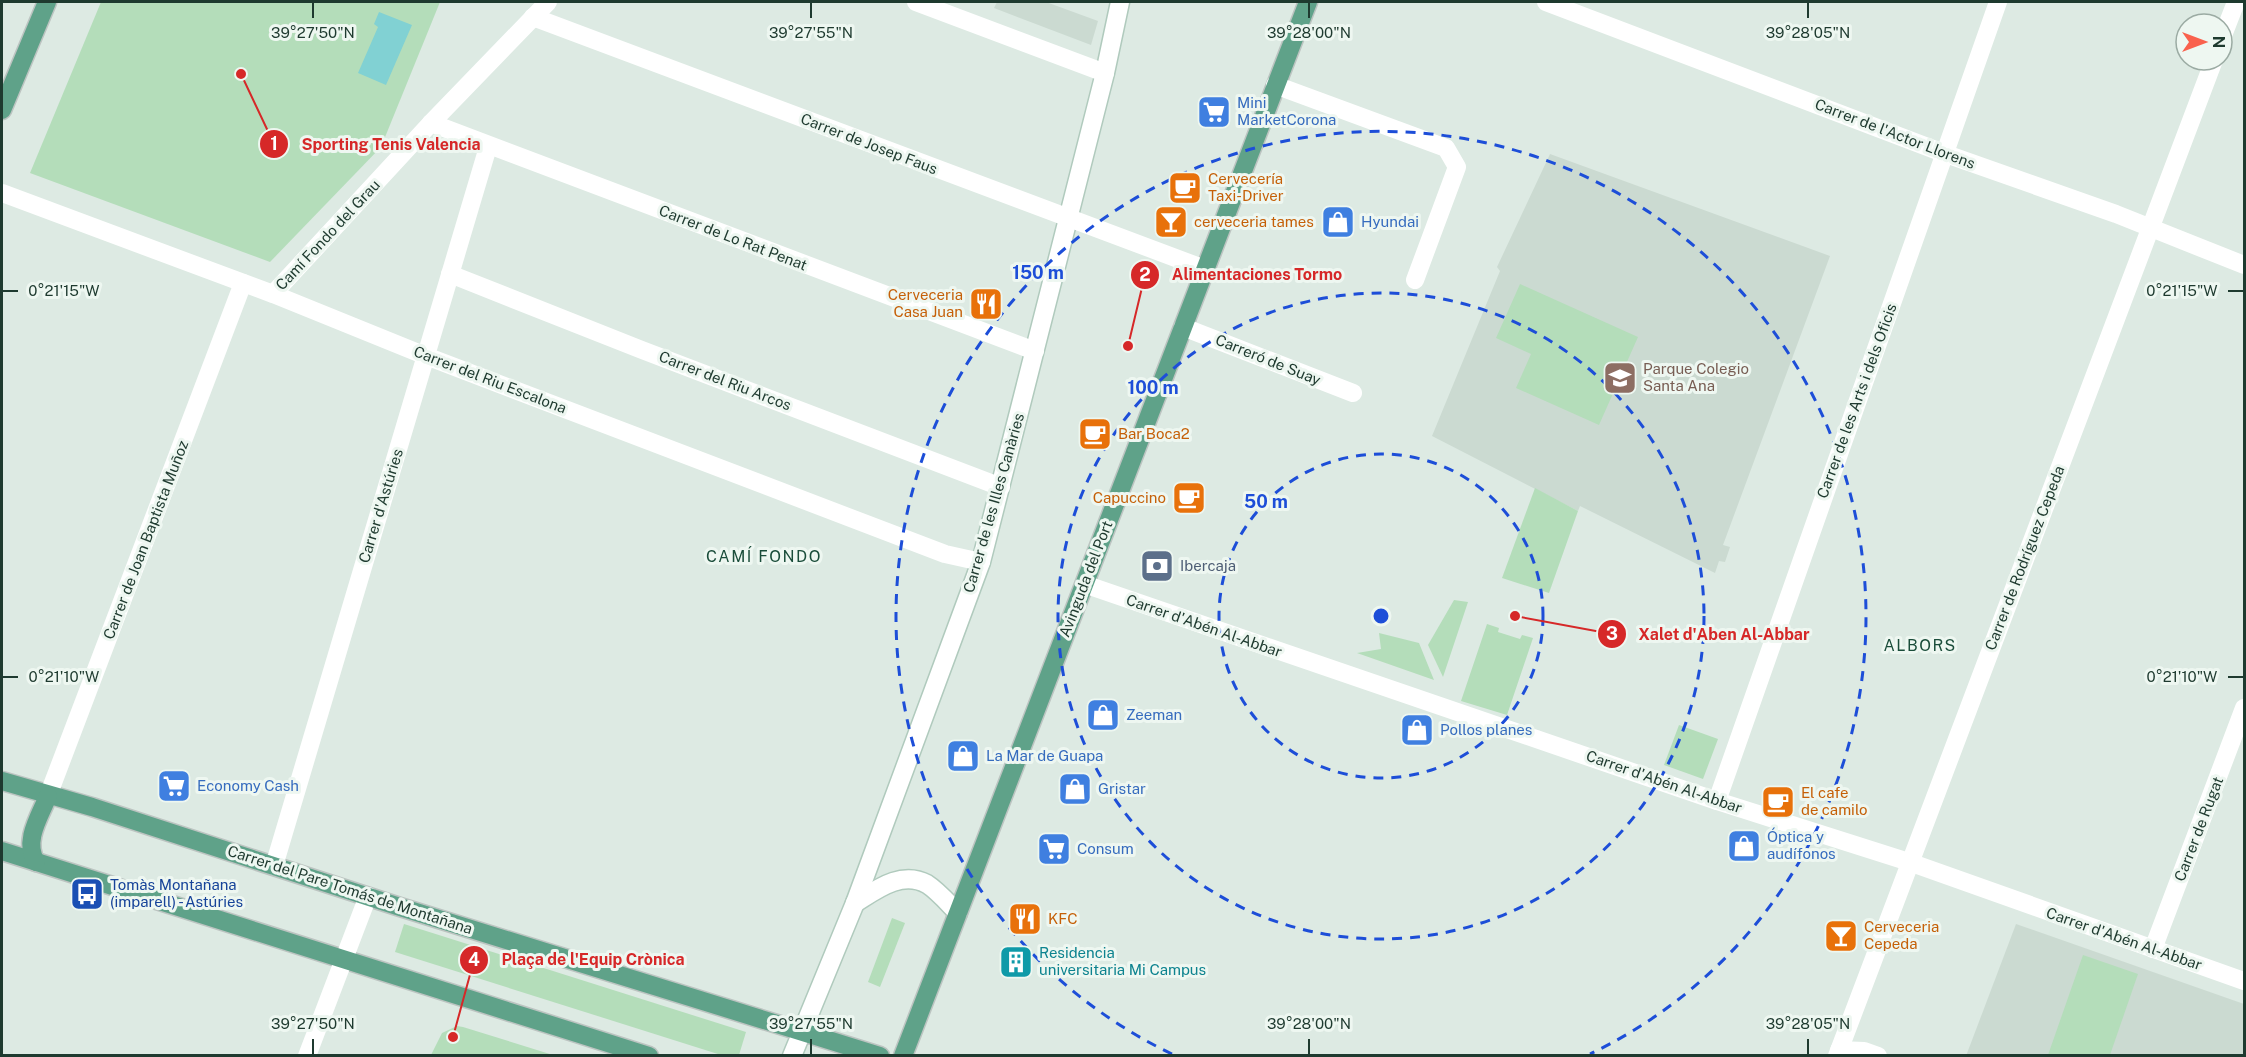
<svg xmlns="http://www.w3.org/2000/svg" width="2246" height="1057" font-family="'Public Sans',sans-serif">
  <rect width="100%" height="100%" fill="#ddeae3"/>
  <!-- built -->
  <g fill="#cbdad1">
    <path d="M997 2H1046L1098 21 1091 45 994 8Z"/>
    <path d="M1550 154 1830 256 1723 545 1730 547 1725 562 1719 561 1715 573 1580 506 1578 511 1432 436 1500 271 1497 267Z"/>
    <path d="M2016 924 2244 1004V1055L1966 1056Z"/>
  </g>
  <!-- green -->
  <g fill="#b4ddba">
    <path d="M101 2H440L381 147 270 262 30 173Z"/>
    <path d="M1520 284 1638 337 1599 425 1516 388 1531 354 1496 338Z"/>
    <path d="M1535 488 1578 511 1549 593 1502 578Z"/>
    <path d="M1454 600 1468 602 1443 677 1428 645Z"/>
    <path d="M1487 624 1499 628 1498 632 1520 639 1522 635 1533 638 1507 715 1461 701Z"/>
    <path d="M1379 633 1419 643 1434 680 1357 653 1381 649Z"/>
    <path d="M1679 725 1718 739 1703 779 1664 765Z"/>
    <path d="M892 918 905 923 880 987 868 982Z"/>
    <path d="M404 924 746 1032 739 1055H721L395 952Z"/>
    <path d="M2083 955 2138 974 2110 1055H2048Z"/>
    <path d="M457 1026 463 1027 553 1055H431L442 1033Z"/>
  </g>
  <!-- water -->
  <path fill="#81d1d3" d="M379 12 412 25 386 85 358 73 378 27 374 24Z"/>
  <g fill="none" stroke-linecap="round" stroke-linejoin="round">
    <defs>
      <g id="secondary">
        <path d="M855 903C876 890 901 870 927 884 938 891 949 904 958 913"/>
        <path d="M792 1056 855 903 981 562 1105 73 1120 2"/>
      </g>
      <g id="primary">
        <path d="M2 110 47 2"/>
        <path d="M2 781 92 807 400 907 880 1056"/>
        <path d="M2 851 649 1056"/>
        <path d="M36 862C23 841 40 816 48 796"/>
        <path d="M903 1056 1308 2"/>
      </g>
    </defs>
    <!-- secondary casing -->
    <use href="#secondary" stroke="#b0cabd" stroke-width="21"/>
    <!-- primary casing -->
    <use href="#primary" stroke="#bcc4c1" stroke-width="21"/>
    <!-- street -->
    <g stroke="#fff" stroke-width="18">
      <path d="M916 2 1105 73"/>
      <path d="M1546 2 1946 154 2116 214 2244 265"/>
      <path d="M533 17 1205 269"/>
      <path d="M2222 38 2236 2"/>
      <path d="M1275 85 1446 148 1457 167 1415 280"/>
      <path d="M431 123 1035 351"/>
      <path d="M2 193 273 294 426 356 945 554 981 562"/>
      <path d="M450 274 642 350 1001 487"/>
      <path d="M273 294 431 123 548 2"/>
      <path d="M1183 327 1353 393"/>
      <path d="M1084 584 1717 801 1909 862 2244 981"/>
      <path d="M48 796 243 283"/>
      <path d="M1717 801 1998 2"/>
      <path d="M274 866 488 147"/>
      <path d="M2153 949 2244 708"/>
      <path d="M1839 1050 1864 1051 1878 1056"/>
      <path d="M307 1056 368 896"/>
      <path d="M1837 1056 2214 60"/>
    </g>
    <!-- secondary -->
    <use href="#secondary" stroke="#fff" stroke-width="18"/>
    <!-- primary -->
    <use href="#primary" stroke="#5fa289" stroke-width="18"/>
  </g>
  <!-- ticks -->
  <path fill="none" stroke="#1e3a2f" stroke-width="2" d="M313 3V18M811 3V18M1309 3V18M1808 3V18M3 291H18M2228 291H2243M3 677H18M2228 677H2243M313 1039V1054M811 1039V1054M1309 1039V1054M1808 1039V1054"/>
  <!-- distance rings -->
  <g fill="none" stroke="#1d4ed8" stroke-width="3" stroke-dasharray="10 8">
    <circle cx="1381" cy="616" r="162"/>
    <circle cx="1381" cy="616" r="323"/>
    <path d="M1172 1054A485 485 0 1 1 1590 1054"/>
  </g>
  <!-- icons -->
  <defs>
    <symbol id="supermarket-square" viewBox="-11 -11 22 22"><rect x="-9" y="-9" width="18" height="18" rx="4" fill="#3f7fe0" stroke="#eef7f1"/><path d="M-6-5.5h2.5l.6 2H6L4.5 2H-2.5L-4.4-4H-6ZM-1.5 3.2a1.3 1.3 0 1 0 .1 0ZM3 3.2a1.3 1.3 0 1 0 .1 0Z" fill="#fff"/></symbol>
    <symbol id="cafe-square" viewBox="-11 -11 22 22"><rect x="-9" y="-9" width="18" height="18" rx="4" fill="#e8710a" stroke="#eef7f1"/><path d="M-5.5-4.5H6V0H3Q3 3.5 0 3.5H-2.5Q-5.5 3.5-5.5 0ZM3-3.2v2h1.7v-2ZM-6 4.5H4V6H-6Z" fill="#fff"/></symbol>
    <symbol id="bar-square" viewBox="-11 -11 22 22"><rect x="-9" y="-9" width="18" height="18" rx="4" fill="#e8710a" stroke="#eef7f1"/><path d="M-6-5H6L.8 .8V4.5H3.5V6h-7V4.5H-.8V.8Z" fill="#fff"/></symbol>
    <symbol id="shop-square" viewBox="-11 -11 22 22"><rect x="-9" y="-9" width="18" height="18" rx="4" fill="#3f7fe0" stroke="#eef7f1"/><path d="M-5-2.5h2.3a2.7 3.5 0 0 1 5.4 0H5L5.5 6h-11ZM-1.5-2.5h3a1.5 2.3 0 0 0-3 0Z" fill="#fff"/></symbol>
    <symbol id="restaurant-square" viewBox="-11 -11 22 22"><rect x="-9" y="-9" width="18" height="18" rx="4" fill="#e8710a" stroke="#eef7f1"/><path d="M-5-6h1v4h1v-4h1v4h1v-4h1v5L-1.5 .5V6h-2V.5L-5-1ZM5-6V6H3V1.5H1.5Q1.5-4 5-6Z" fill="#fff"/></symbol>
    <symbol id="school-square" viewBox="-11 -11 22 22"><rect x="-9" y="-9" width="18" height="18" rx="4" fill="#8d6e63" stroke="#eef7f1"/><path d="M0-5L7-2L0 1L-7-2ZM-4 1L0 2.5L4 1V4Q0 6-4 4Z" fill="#fff"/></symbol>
    <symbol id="bank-square" viewBox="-11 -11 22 22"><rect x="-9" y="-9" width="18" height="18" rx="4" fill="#5c6f8a" stroke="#eef7f1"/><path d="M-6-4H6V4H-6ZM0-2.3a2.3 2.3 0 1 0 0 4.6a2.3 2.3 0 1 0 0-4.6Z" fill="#fff"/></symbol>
    <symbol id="bus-square" viewBox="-11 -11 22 22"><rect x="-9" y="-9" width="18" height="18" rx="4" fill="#1a4fb4" stroke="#eef7f1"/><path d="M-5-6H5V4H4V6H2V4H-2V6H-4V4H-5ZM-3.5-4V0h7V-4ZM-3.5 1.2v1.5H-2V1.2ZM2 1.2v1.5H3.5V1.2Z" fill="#fff"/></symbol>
    <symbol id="building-square" viewBox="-11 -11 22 22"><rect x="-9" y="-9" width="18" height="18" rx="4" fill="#0f9aa8" stroke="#eef7f1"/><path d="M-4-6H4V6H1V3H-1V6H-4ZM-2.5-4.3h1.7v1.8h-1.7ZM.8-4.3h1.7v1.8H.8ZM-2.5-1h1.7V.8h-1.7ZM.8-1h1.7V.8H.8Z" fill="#fff"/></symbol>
  </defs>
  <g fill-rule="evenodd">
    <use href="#supermarket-square" x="1195" y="93" width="38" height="38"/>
    <use href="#cafe-square" x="1166" y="169" width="38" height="38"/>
    <use href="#bar-square" x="1152" y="203" width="38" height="38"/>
    <use href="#shop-square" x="1319" y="203" width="38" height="38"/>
    <use href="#restaurant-square" x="967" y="285" width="38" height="38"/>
    <use href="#school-square" x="1601" y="359" width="38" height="38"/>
    <use href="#cafe-square" x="1076" y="415" width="38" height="38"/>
    <use href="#cafe-square" x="1170" y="479" width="38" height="38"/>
    <use href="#bank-square" x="1138" y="547" width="38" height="38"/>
    <use href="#shop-square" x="1084" y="696" width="38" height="38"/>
    <use href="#shop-square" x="1398" y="711" width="38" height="38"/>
    <use href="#shop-square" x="944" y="737" width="38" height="38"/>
    <use href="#supermarket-square" x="155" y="767" width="38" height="38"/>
    <use href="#shop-square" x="1056" y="770" width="38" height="38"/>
    <use href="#cafe-square" x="1759" y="783" width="38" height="38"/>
    <use href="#shop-square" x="1725" y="827" width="38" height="38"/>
    <use href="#supermarket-square" x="1035" y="830" width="38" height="38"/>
    <use href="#bus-square" x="68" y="875" width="38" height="38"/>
    <use href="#restaurant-square" x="1006" y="900" width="38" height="38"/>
    <use href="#bar-square" x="1822" y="917" width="38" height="38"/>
    <use href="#building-square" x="997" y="943" width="38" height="38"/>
  </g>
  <g text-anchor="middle" stroke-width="6" stroke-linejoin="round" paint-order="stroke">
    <!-- shop labels -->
    <g font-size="15" fill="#366cbe" stroke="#eef7f1" text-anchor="start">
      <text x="1237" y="108">Mini<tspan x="1237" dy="17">MarketCorona</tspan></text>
      <text x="1361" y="227">Hyundai</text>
      <text x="1126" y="720">Zeeman</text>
      <text x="1440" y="735">Pollos planes</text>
      <text x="986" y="761">La Mar de Guapa</text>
      <text x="197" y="791">Economy Cash</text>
      <text x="1098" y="794">Gristar</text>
      <text x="1767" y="842">Óptica y<tspan x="1767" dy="17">audífonos</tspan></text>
      <text x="1077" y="854">Consum</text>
    </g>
    <!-- street labels -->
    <g font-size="15" fill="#1e3a2f" stroke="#eef7f1">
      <text transform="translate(1895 134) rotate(21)" y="5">Carrer de l'Actor Llorens</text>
      <text transform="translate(869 144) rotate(21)" y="5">Carrer de Josep Faus</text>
      <text transform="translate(328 235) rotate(-47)" y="5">Camí Fondo del Grau</text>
      <text transform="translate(733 238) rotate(21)" y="5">Carrer de Lo Rat Penat</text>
      <text transform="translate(1268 360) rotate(22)" y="5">Carreró de Suay</text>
      <text transform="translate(490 380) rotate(21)" y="5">Carrer del Riu Escalona</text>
      <text transform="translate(725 381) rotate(21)" y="5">Carrer del Riu Arcos</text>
      <text transform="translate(1857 401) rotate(-70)" y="5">Carrer de les Arts i dels Oficis</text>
      <text transform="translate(994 503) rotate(-74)" y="5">Carrer de les Illes Canàries</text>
      <text transform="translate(381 506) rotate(-73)" y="5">Carrer d'Astúries</text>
      <text transform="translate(146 540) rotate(-69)" y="5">Carrer de Joan Baptista Muñoz</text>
      <text transform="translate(2025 558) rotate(-69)" y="5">Carrer de Rodríguez Cepeda</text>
      <text transform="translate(1086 579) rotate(-69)" y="5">Avinguda del Port</text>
      <text transform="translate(1204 626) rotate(19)" y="5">Carrer d'Abén Al-Abbar</text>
      <text transform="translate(1664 782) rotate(19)" y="5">Carrer d'Abén Al-Abbar</text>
      <text transform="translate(2199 829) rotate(-69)" y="5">Carrer de Rugat</text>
      <text transform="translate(350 890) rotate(18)" y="5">Carrer del Pare Tomás de Montañana</text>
      <text transform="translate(2124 939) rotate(19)" y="5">Carrer d'Abén Al-Abbar</text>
    </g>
    <!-- food labels -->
    <g font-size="15" fill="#c56008" stroke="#eef7f1" text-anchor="start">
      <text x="1208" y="184">Cervecería<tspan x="1208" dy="17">Taxi-Driver</tspan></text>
      <text x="1194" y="227">cerveceria tames</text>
      <text x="963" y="300" text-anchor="end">Cerveceria<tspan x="963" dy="17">Casa Juan</tspan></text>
      <text x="1118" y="439">Bar Boca2</text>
      <text x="1166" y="503" text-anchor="end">Capuccino</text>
      <text x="1801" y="798">El cafe<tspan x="1801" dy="17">de camilo</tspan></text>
      <text x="1048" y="924">KFC</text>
      <text x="1864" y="932">Cerveceria<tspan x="1864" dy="17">Cepeda</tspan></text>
    </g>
    <!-- education labels -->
    <g font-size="15" fill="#785e54" stroke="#eef7f1" text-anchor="start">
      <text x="1643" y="374">Parque Colegio<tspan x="1643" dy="17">Santa Ana</tspan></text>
    </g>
    <!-- service labels -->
    <g font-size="15" fill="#4e5e75" stroke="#eef7f1" text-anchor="start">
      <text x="1180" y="571">Ibercaja</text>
    </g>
    <!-- transit labels -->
    <g font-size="15" fill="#164399" stroke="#eef7f1" text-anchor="start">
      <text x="110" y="890">Tomàs Montañana<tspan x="110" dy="17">(imparell) - Astúries</tspan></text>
    </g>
    <!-- culture labels -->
    <g font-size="15" fill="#0d838f" stroke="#eef7f1" text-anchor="start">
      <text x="1039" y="958">Residencia<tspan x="1039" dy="17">universitaria Mi Campus</tspan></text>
    </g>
    <!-- neighbourhood labels -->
    <g font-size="16" letter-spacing="1.5" fill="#1a4d3a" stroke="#eef7f1">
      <text x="764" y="562">CAMÍ FONDO</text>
      <text x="1920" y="651">ALBORS</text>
    </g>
  </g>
  <g font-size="15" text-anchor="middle" fill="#1e3a2f" stroke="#eef7f1" stroke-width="6" stroke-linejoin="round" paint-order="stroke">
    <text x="313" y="38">39°27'50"N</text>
    <text x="811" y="38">39°27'55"N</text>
    <text x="1309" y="38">39°28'00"N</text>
    <text x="1808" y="38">39°28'05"N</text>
    <text x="2182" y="296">0°21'15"W</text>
    <text x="64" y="296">0°21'15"W</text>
    <text x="2182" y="682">0°21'10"W</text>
    <text x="64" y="682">0°21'10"W</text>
    <text x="313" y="1029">39°27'50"N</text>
    <text x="811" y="1029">39°27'55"N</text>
    <text x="1309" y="1029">39°28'00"N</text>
    <text x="1808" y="1029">39°28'05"N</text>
  </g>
  <circle cx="1381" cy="616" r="9" fill="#1d4ed8" stroke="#eef7f1" stroke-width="3"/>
  <g font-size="18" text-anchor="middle" font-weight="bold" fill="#1d4ed8" stroke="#eef7f1" stroke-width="6" stroke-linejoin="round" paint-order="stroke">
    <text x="1038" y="279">150 m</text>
    <text x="1153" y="394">100 m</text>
    <text x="1266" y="508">50 m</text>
  </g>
  <!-- callouts -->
  <path fill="none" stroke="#d62828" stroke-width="2" d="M241 74L274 144M1128 346L1145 275M1515 616L1612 634M453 1037L474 960"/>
  <g fill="#d62828" stroke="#eef7f1" stroke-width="2">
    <circle cx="241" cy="74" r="6"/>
    <circle cx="1128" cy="346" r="6"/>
    <circle cx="1515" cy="616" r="6"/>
    <circle cx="453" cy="1037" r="6"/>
    <circle cx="274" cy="144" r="15"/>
    <circle cx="1145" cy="275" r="15"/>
    <circle cx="1612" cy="634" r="15"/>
    <circle cx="474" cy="960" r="15"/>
  </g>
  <g font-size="18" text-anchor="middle" font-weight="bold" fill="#fff">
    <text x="274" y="150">1</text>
    <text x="1145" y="281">2</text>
    <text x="1612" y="640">3</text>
    <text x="474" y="966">4</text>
  </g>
  <g font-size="16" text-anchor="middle" font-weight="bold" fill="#d62828" stroke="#eef7f1" stroke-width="6" stroke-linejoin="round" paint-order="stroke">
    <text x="391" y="150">Sporting Tenis Valencia</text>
    <text x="1257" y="280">Alimentaciones Tormo</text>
    <text x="1724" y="640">Xalet d'Aben Al-Abbar</text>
    <text x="593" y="965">Plaça de l'Equip Crònica</text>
  </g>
  <!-- border -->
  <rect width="2246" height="1057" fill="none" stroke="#1e3a2f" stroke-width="6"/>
  <!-- north arrow -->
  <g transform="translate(2204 42) rotate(90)"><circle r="28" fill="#eef7f1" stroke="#9baba3" stroke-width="1.5"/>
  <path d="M0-4.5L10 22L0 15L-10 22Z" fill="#f9614d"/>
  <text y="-9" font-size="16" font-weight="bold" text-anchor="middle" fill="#1e3a2f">N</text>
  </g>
</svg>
